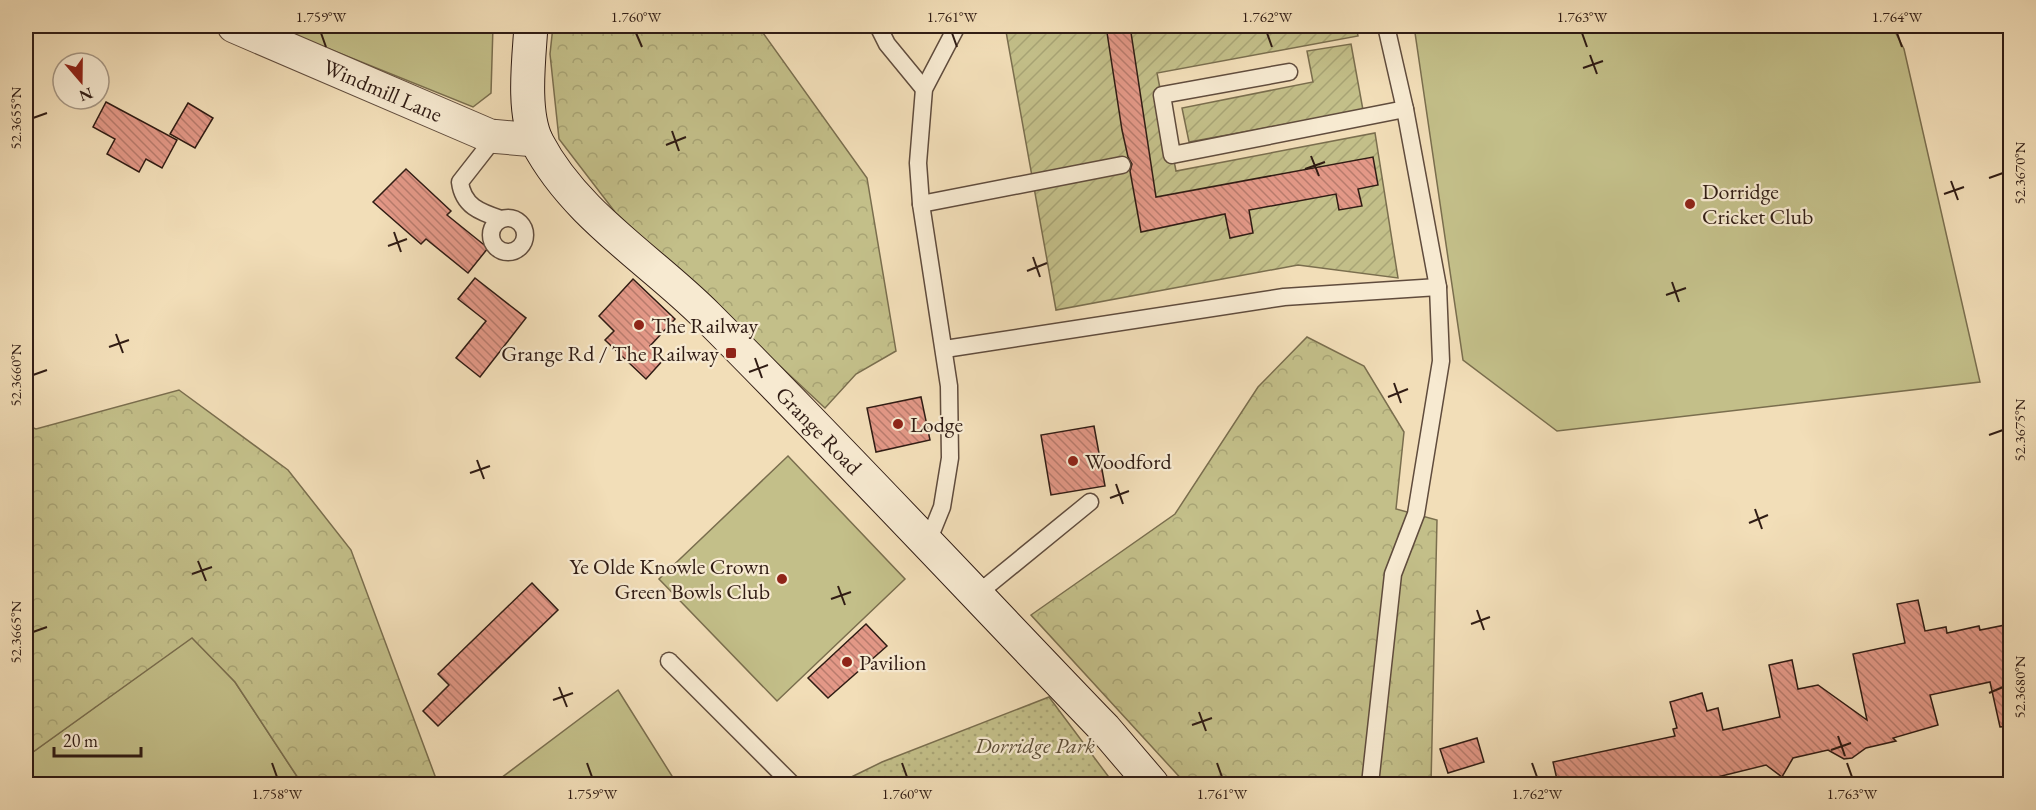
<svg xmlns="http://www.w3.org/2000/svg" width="2036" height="810" font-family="'EB Garamond',serif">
  <defs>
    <pattern id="forest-crowns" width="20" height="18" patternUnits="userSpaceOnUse" patternTransform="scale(1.5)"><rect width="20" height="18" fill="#c3bf89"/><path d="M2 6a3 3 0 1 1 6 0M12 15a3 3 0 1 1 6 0" fill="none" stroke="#a8a475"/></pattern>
    <pattern id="park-dots" width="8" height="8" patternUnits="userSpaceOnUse" patternTransform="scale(1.5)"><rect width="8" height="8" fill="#c3bf89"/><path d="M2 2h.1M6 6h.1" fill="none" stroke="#a8a475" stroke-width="1.8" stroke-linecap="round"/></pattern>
    <pattern id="garden-furrows" width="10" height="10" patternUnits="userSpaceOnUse" patternTransform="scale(1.5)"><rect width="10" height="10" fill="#c3bf89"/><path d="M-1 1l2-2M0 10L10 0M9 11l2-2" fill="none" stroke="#a8a475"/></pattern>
    <pattern id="building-back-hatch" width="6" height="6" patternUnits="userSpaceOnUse" patternTransform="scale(1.5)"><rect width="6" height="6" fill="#e39887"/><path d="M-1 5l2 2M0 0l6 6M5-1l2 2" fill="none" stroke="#b87b6d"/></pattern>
  </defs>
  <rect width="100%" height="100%" fill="#f2deb8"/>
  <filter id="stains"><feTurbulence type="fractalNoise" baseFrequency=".00333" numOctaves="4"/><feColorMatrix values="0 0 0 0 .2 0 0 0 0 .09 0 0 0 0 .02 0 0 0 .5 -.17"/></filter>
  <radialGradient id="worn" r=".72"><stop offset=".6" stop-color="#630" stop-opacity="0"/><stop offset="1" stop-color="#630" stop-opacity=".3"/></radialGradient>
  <!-- grass -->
  <g fill="#c3bf89" stroke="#7a6e4e" stroke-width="1.5">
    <path d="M272 26H493L491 93 473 107Z"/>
    <path d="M1414 26H1892L1904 49 1980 382 1557 431 1463 360Z"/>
    <path d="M788 456 905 579 777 701 659 579Z"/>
    <path d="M192 637 235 682 302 784H26V757Z"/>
    <path d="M618 690 677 784H493Z"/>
  </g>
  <!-- forest -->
  <g fill="url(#forest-crowns)" stroke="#7a6e4e" stroke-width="1.5">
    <path d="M553 26H758L867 178 896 351 856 374 825 408 615 212 559 139 550 54Z"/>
    <path d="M1307 337 1364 366 1404 432 1396 509 1437 520 1431 784H1186L1031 615 1175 514 1258 387Z"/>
    <path d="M179 390 288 470 351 550 438 784H302L235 682 192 638 26 757V425L36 429Z"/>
  </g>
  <!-- park -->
  <path fill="url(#park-dots)" stroke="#7a6e4e" stroke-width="1.5" d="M1049 697 1114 784H837L882 762Z"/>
  <!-- garden -->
  <g fill="url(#garden-furrows)" stroke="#7a6e4e" stroke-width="1.5">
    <path d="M1005 26H1356L1358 36 1157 73 1176 171 1375 133 1398 278 1298 265 1056 310Z"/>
    <path d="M1351 44 1363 110 1189 142 1182 108 1313 82 1307 51Z"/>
  </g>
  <!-- building -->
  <g fill="url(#building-back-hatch)" stroke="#301c14" stroke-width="1.5">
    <path d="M1106 26H1130L1156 197 1373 157 1378 185 1358 189 1362 206 1339 210 1336 194 1249 210 1253 233 1230 238 1225 214 1141 232 1130 171 1132 164 1128 157 1122 130Z"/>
    <path d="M106 102 177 140 162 168 146 159 139 172 107 154 115 139 93 127Z"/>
    <path d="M188 103 213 118 195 148 170 134Z"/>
    <path d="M406 169 451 211 447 215 488 248 468 273 426 239 421 244 373 202Z"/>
    <path d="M475 278 526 318 480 377 456 358 486 321 458 299Z"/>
    <path d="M633 279 675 319 650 346 664 359 646 379 605 340 614 331 599 316Z"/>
    <path d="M921 397 930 440 876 452 867 408Z"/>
    <path d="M1094 426 1105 486 1051 495 1041 435Z"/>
    <path d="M532 583 558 610 438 726 423 711 449 685 438 674Z"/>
    <path d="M1918 600 1925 631 1946 627 1947 633 1979 626 1980 630 2010 624V726L2000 727 1990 682 1930 695 1938 725 1893 738 1896 741 1866 748 1852 758 1844 759 1828 750 1793 758 1782 777 1766 765 1689 784H1558L1553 762 1675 736 1673 729 1677 728 1670 702 1702 693 1707 711 1718 708 1723 730 1780 717 1769 665 1792 660 1798 689 1818 685 1867 720 1853 654 1905 643 1897 604Z"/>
    <path d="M866 624 887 646 828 698 808 678Z"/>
    <path d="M1477 738 1484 762 1448 773 1440 749Z"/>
  </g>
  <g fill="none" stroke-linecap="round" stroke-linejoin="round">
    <defs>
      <g id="service">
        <path d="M878 26 887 44 924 89"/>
        <path d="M1289 72 1162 95 1172 155 1405 109"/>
        <path d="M496 136 460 182C463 206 480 212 501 219"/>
        <path d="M921 204 1122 165"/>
        <circle cx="508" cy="235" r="17"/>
        <path d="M945 349 1284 297 1438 287"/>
        <path d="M927 544 942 507 950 458 949 386 921 204 918 163 924 89 957 26"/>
        <path d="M976 595 1090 502"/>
        <path d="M669 661 792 784"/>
        <path d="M1370 784 1393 574 1416 514 1441 361 1438 287 1405 109 1386 26"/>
      </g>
      <g id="minor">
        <path id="s1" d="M234 26 490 136 536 140"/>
      </g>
      <g id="secondary">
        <path id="s2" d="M531 26C529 58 522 112 537 142 575 215 650 259 707 316 842 451 972 591 1105 729L1152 784"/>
      </g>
    </defs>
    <!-- service casing -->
    <use href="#service" stroke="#604c3d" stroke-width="19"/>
    <!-- minor casing -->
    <use href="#minor" stroke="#604c3d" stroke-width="35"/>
    <!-- secondary casing -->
    <use href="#secondary" stroke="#301c14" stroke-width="35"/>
    <!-- service -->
    <use href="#service" stroke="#f7ead1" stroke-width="16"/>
    <!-- minor -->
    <use href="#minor" stroke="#f7ead1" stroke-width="33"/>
    <!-- secondary -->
    <use href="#secondary" stroke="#f7ead1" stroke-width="33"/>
  </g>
  <!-- ticks -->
  <path fill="none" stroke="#301c14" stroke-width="2" d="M321 33 326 47M636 33 642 47M952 33 957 47M1267 33 1272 47M1582 33 1587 47M1897 33 1902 47M1590 55 1597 74M1583 68 1603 61M33 118 47 113M672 131 679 151M666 145 686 137M1311 156 1319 176M1305 169 1325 162M1989 178 2003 173M1951 181 1958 200M1944 194 1964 187M394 232 401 252M388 246 407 239M1033 257 1040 277M1027 271 1047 263M1672 282 1679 302M1666 295 1686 288M116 334 123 353M109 347 129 340M755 358 762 378M749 372 768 365M33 375 47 370M1394 383 1401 403M1388 397 1408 389M1989 435 2003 430M477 460 484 479M470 473 490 466M1116 484 1123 504M1110 498 1129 491M1755 509 1762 529M1749 523 1768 515M198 561 206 581M192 574 212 567M838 586 845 605M831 599 851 592M1477 610 1484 630M1471 624 1490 617M33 632 47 627M559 687 567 707M1989 693 2003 687M553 700 573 693M1199 712 1206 731M1192 725 1212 718M1838 736 1845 756M1831 750 1851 743M272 763 277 777M587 763 592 777M902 763 907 777M1217 763 1222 777M1532 763 1537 777M1847 763 1852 777"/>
  <!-- markers -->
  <g fill="#8f2418" stroke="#f7ead1" stroke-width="2">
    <circle cx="1690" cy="204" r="6"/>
    <circle cx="639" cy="325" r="6"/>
    <rect x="725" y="347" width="12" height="12" rx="3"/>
    <circle cx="898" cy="424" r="6"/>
    <circle cx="1073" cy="461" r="6"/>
    <circle cx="782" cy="579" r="6"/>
    <circle cx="847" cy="662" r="6"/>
  </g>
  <g text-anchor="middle" stroke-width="4.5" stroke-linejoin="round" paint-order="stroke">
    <!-- street labels -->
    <g font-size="22" fill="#301c14" stroke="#f7ead1">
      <text dy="8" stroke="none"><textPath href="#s1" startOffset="162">Windmill Lane</textPath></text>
      <text dy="8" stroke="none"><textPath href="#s2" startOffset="522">Grange Road</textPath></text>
    </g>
    <!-- poi labels -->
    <g font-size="22" fill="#301c14" stroke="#f7ead1" text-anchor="start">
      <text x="1702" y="199">Dorridge<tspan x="1702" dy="25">Cricket Club</tspan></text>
      <text x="651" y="333">The Railway</text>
      <text x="719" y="361" text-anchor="end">Grange Rd / The Railway</text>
      <text x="910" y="432">Lodge</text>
      <text x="1085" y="469">Woodford</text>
      <text x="770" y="574" text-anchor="end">Ye Olde Knowle Crown<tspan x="770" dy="25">Green Bowls Club</tspan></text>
      <text x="859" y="670">Pavilion</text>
    </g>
    <!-- park labels -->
    <g font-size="22" font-style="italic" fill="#5c4d37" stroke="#f7ead1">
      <text x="1035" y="753">Dorridge Park</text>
    </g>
  </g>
  <!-- margin -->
  <rect width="2036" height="810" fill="none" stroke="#f2deb8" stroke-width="66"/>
  <!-- north arrow -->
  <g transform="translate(81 81) rotate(160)"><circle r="28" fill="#f7ead1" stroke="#a79885" stroke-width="1.5"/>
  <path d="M0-4.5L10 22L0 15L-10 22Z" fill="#8f2418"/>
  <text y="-9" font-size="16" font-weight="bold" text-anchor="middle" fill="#301c14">N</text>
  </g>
  <!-- scale -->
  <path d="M54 747v9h87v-9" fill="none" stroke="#301c14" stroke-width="3"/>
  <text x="63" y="747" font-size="18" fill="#301c14" stroke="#f7ead1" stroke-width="4.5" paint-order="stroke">20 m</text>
  <rect x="33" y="33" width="1970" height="744" fill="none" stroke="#301c14" stroke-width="2"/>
  <g font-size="15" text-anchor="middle" fill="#301c14">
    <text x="321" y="22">1.759°W</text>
    <text x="636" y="22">1.760°W</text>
    <text x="952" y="22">1.761°W</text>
    <text x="1267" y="22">1.762°W</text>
    <text x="1582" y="22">1.763°W</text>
    <text x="1897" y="22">1.764°W</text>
    <text transform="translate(16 118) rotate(-90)" y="5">52.3655°N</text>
    <text transform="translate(2020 173) rotate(-90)" y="5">52.3670°N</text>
    <text transform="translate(16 375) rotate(-90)" y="5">52.3660°N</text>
    <text transform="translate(2020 430) rotate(-90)" y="5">52.3675°N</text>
    <text transform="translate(16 632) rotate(-90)" y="5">52.3665°N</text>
    <text transform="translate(2020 687) rotate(-90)" y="5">52.3680°N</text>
    <text x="277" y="799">1.758°W</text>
    <text x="592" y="799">1.759°W</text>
    <text x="907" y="799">1.760°W</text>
    <text x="1222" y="799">1.761°W</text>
    <text x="1537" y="799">1.762°W</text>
    <text x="1852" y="799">1.763°W</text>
  </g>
  <rect width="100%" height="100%" filter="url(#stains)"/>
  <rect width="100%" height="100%" fill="url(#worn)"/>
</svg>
